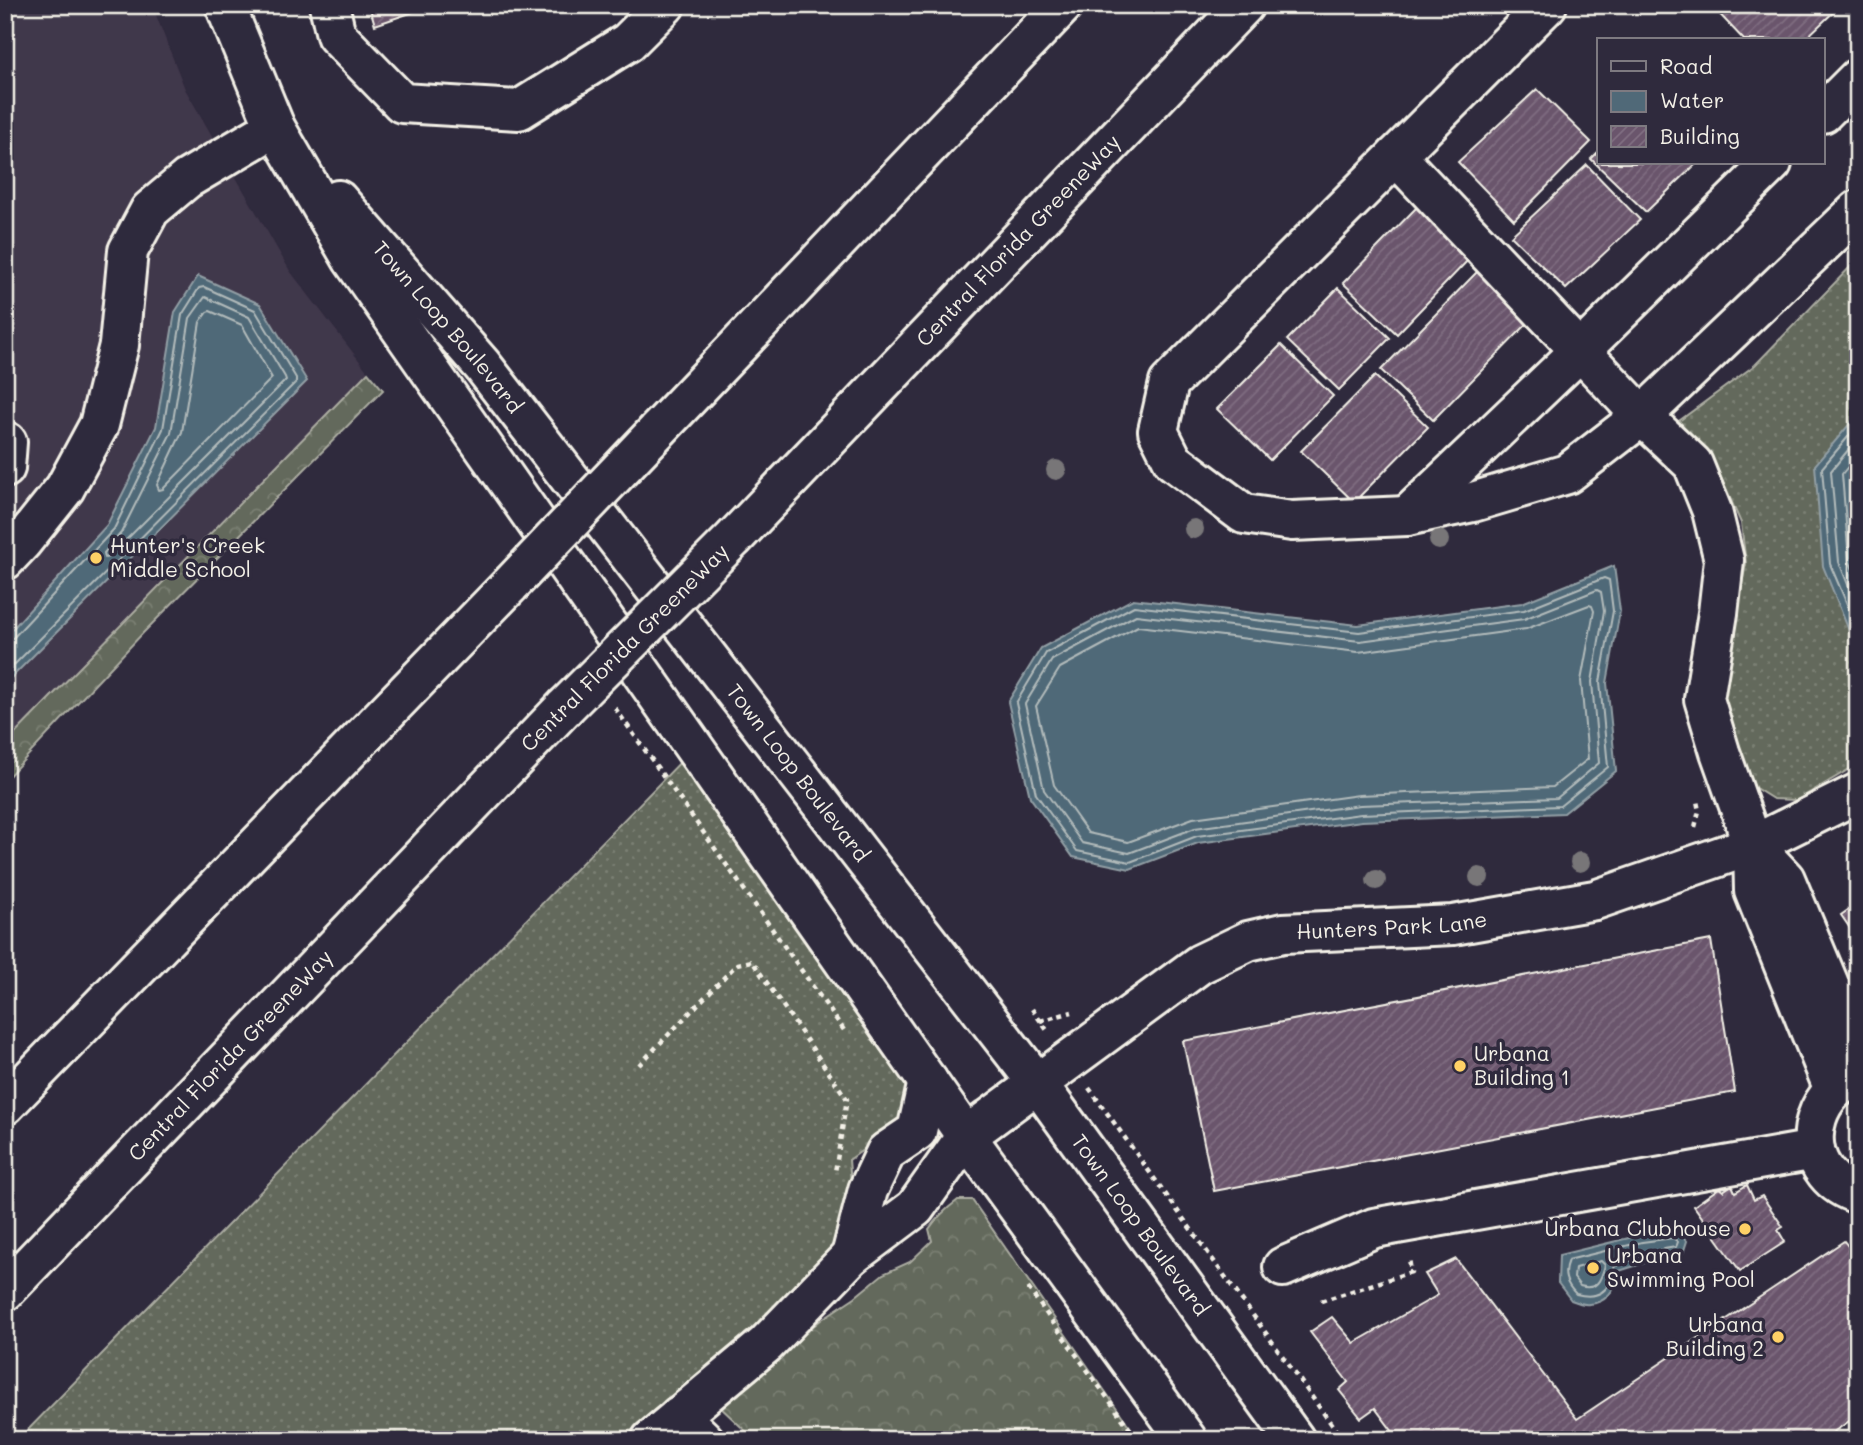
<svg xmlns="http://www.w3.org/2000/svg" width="1863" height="1445" font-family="Mali,sans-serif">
  <defs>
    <pattern id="grass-dots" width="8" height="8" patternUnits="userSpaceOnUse" patternTransform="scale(1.75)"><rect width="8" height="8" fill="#63695b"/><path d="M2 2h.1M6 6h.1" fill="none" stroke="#7a7f73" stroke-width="1.8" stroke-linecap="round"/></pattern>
    <pattern id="forest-crowns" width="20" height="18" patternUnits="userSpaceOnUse" patternTransform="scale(1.75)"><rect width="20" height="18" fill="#63695b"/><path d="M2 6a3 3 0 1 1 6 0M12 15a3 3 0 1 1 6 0" fill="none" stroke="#7a7f73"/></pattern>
    <pattern id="building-hatch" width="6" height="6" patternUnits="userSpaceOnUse" patternTransform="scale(1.75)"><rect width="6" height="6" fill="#6a556c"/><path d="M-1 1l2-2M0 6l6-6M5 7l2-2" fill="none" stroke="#806e81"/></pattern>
  </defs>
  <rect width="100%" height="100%" fill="#2f2a3d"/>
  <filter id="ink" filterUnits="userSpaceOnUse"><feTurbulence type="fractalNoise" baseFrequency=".0143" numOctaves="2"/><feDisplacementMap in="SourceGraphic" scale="14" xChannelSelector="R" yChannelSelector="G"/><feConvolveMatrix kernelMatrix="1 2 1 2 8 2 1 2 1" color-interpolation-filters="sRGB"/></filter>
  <g filter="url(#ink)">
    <!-- built -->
    <path fill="#41374b" d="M5 5H152L185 89 290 271 368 372 5 744Z"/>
    <!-- grass -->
    <g fill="url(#grass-dots)" stroke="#acada2" stroke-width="2">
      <path d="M1858 259V764L1797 800 1773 799 1749 784 1721 714 1731 638 1746 564 1741 523 1715 464 1679 421 1755 365Z"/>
      <path d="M694 748 928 1081 899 1124 849 1160 854 1218 851 1256 623 1440H18Z"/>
    </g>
    <!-- forest -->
    <g fill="url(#forest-crowns)" stroke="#acada2" stroke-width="2">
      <path d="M368 372 383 390 143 633 5 780V744Z"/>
      <path d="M958 1200H972L1139 1440H755L717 1404 822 1319 855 1297 883 1274 910 1262 932 1241 929 1229C937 1217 946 1209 958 1200Z"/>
    </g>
    <!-- water -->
    <g fill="#506978" stroke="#929fa5" stroke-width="2">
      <path d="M198 276 260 304 307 381 5 684V637L107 525 156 427 175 312Z"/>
      <path d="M1858 414V637L1852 638 1823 566 1815 465Z"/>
      <path d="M1614 566 1620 611 1607 683 1616 771 1564 813 1362 821 1198 843 1130 869 1073 857 1030 797 1008 702 1041 648 1133 599 1358 625 1522 603Z"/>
      <path d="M1677 1231 1687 1241 1683 1253 1666 1256 1619 1271C1616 1287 1608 1303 1589 1304 1584 1305 1576 1302 1571 1300L1558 1283 1559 1255 1641 1235Z"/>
    </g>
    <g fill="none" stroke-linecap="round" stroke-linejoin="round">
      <!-- shore -->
      <g stroke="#b2bbbb" stroke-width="2">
        <path d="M205 297 249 317 285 377 286 380 109 557 105 558 104 553 121 533 171 433 190 318Z"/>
        <path d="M210 311 242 325 272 378 163 489 159 490 157 485 182 432 200 322 207 312Z"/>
        <path d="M1858 425 1822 468 1830 564 1858 630"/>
        <path d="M1858 438 1831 471 1839 562 1858 610"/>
        <path d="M1858 454 1842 474 1849 560 1858 582"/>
        <path d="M1604 578 1609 580 1613 611 1600 682 1608 767 1560 806 1361 814 1197 836 1130 862 1077 851 1036 794 1016 703 1046 653 1134 606 1359 632 1524 610Z"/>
        <path d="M1597 590 1601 592 1604 611 1592 682 1599 763 1557 798 1360 805 1195 828 1129 853 1082 843 1044 790 1025 704 1052 660 1136 615 1360 641 1524 619Z"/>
        <path d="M1589 605 1592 606 1594 611 1581 681 1588 759 1553 787 1359 795 1193 818 1128 842 1088 833 1054 785 1036 706 1060 668 1138 626 1358 652 1526 629Z"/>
        <path d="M5 641 13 638 114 529 163 429 182 315 199 288 204 287 255 310 296 378V382L5 674"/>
        <path d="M1673 1238 1678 1242 1676 1247 1664 1249 1615 1266C1612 1272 1612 1278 1609 1284 1602 1297 1588 1297 1576 1294 1566 1284 1562 1274 1568 1260L1642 1242Z"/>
        <path d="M1601 1261 1605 1265C1601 1280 1597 1291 1580 1286L1574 1278 1575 1268Z"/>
      </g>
    </g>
    <!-- building -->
    <g fill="url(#building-hatch)" stroke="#f4f1e8" stroke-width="2">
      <path d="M369 5H434L375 25Z"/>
      <path d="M1711 5H1841L1804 40H1744Z"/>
      <path d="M1537 89 1591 142 1514 220 1458 162Z"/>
      <path d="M1599 151V163H1697L1646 212 1591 159Z"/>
      <path d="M1587 165 1640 220 1566 289 1511 236Z"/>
      <path d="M1418 206 1471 257 1397 334 1343 283Z"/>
      <path d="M1477 272 1529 322 1433 420 1381 370Z"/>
      <path d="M1338 288 1390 338 1339 390 1287 340Z"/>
      <path d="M1281 345 1333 396 1270 460 1217 409Z"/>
      <path d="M1375 376 1428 427 1354 502 1301 451Z"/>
      <path d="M1858 903V940L1841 915Z"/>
      <path d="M1711 940 1735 1092 1214 1191 1183 1041Z"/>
      <path d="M1732 1185 1735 1192 1747 1185 1754 1200 1762 1196 1783 1227 1778 1230 1785 1242 1740 1271 1694 1206 1719 1188 1723 1191Z"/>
      <path d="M1844 1241 1858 1259V1415L1822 1440H1399L1375 1408 1361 1418 1339 1390 1348 1382 1310 1332 1332 1317 1354 1343 1438 1295 1425 1274 1456 1259 1577 1419Z"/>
    </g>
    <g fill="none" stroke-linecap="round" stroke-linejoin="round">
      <defs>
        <g id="minor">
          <path d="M225 5 275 127 352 259 966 1136 1187 1440"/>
          <path d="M329 5 336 35 402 103 519 110 628 42 665 5"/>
          <path d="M1547 5 1169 383 1158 431 1173 461 1244 514 1292 521 1407 516 1473 502 1567 474 1642 416 1693 464 1712 511 1724 560 1718 613 1704 699 1720 752 1753 845 1754 891 1834 1090"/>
          <path d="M1823 113 1858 78"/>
          <path d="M1396 156 1642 416 1858 210"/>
          <path id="s1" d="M338 200 482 365 1038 1084 1295 1440"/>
          <path d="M5 468 7 442"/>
          <path d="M1407 516 1580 351 1772 163"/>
          <path d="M5 560 22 542 65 488 99 425 119 345 128 251 150 210 187 179 275 127"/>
          <path d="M1753 845 1785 879 1858 1054"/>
          <path d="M1856 1078C1818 1089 1800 1141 1826 1173 1834 1183 1845 1190 1858 1194"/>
          <path d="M851 1256 868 1190 886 1152 917 1131 928 1081"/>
          <path d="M1283 1267 1374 1228 1815 1150"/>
          <path d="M679 1416 704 1440"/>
          <path id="s2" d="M651 1440 766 1344 851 1256 915 1208 966 1136 1200 964 1248 941 1283 933 1453 925 1595 900 1753 845 1858 793"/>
        </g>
        <g id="highway">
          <path d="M657 431 1063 5"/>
          <path id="s3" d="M735 537 1244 5"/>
          <path d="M5 1105 510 585"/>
          <path id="s4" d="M5 1291 565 707"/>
        </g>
      </defs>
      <!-- minor casing -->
      <use href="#minor" stroke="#f4f1e8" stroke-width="44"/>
      <!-- highway casing -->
      <use href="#highway" stroke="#f4f1e8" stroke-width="44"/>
      <!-- path -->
      <g stroke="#f4f1e8" stroke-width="4.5" stroke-dasharray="5 5" stroke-linecap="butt">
        <path d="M615 708 846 1033"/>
        <path d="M1695 827 1699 811 1697 801"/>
        <path d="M1032 1009 1049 1033"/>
        <path d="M1040 1021 1072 1012"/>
        <path d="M639 1065 737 964 752 961 847 1099 835 1172"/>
        <path d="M1089 1088 1343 1440"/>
        <path d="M1028 1288 1138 1440"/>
        <path d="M1321 1301 1411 1272 1409 1258"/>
        <path d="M1854 1431 1858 1428"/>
      </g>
      <!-- minor -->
      <use href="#minor" stroke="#2f2a3d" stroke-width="38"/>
      <!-- highway -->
      <use href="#highway" stroke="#2f2a3d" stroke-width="38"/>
      <defs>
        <g id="highway-bridge">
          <path d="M510 585 657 431"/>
          <path d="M565 707 735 537"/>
        </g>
      </defs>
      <!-- highway-bridge casing -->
      <use href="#highway-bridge" stroke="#f4f1e8" stroke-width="44" stroke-linecap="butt"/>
      <!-- highway-bridge -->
      <use href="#highway-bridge" stroke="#2f2a3d" stroke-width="38"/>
    </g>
    <!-- trees -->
    <g fill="#787678">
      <circle cx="1056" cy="470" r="10"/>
      <circle cx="1194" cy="529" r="10"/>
      <circle cx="1439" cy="540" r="10"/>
      <circle cx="1580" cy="862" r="10"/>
      <circle cx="1479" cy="877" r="10"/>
      <circle cx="1376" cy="880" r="10"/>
    </g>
  </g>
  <!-- markers -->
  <g fill="#ffd166" stroke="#2f2a3d" stroke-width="2.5">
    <circle cx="96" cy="558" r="7"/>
    <circle cx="1460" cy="1066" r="7"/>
    <circle cx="1745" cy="1229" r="7"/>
    <circle cx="1593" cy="1268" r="7"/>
    <circle cx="1778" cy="1337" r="7"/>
  </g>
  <g text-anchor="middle" stroke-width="7" stroke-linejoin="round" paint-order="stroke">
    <!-- street labels -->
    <g font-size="21" fill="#f4f1e8" stroke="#2f2a3d">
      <text dy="7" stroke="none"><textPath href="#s3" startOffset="410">Central Florida GreeneWay</textPath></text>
      <text dy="7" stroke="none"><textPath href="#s1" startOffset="168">Town Loop Boulevard</textPath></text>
      <text transform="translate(625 648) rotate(-45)" y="7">Central Florida GreeneWay</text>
      <text dy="7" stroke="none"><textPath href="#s1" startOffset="735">Town Loop Boulevard</textPath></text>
      <text dy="7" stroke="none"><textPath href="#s2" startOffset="929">Hunters Park Lane</textPath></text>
      <text dy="7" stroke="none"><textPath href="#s4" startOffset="326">Central Florida GreeneWay</textPath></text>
      <text dy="7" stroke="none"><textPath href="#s1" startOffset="1302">Town Loop Boulevard</textPath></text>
    </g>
    <!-- poi labels -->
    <g font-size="21" fill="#f4f1e8" stroke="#2f2a3d" text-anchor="start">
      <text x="110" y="553">Hunter's Creek<tspan x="110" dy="24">Middle School</tspan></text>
      <text x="1474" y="1061">Urbana<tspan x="1474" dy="24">Building 1</tspan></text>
      <text x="1731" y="1236" text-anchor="end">Urbana Clubhouse</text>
      <text x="1607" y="1263">Urbana<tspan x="1607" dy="24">Swimming Pool</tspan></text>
      <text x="1764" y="1332" text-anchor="end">Urbana<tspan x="1764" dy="24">Building 2</tspan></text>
    </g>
  </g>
  <!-- margin -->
  <rect width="1863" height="1445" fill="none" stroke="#2f2a3d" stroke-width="28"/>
  <rect x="14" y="14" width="1835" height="1417" fill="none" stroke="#f4f1e8" stroke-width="2.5" filter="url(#ink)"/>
  <!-- legend -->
  <rect x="1597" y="38" width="228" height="126" fill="#2f2a3d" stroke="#7e7a81" stroke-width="2"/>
  <rect x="1611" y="61" width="35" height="10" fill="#2f2a3d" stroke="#7e7a81" stroke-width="2"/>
  <text x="1660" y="74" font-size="21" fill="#f4f1e8">Road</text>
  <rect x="1611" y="91" width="35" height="21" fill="#506978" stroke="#7e7a81" stroke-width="2"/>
  <text x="1660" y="108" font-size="21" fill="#f4f1e8">Water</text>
  <rect x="1611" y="126" width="35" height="21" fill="url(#building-hatch)" stroke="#7e7a81" stroke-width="2"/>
  <text x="1660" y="144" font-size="21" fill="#f4f1e8">Building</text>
</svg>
